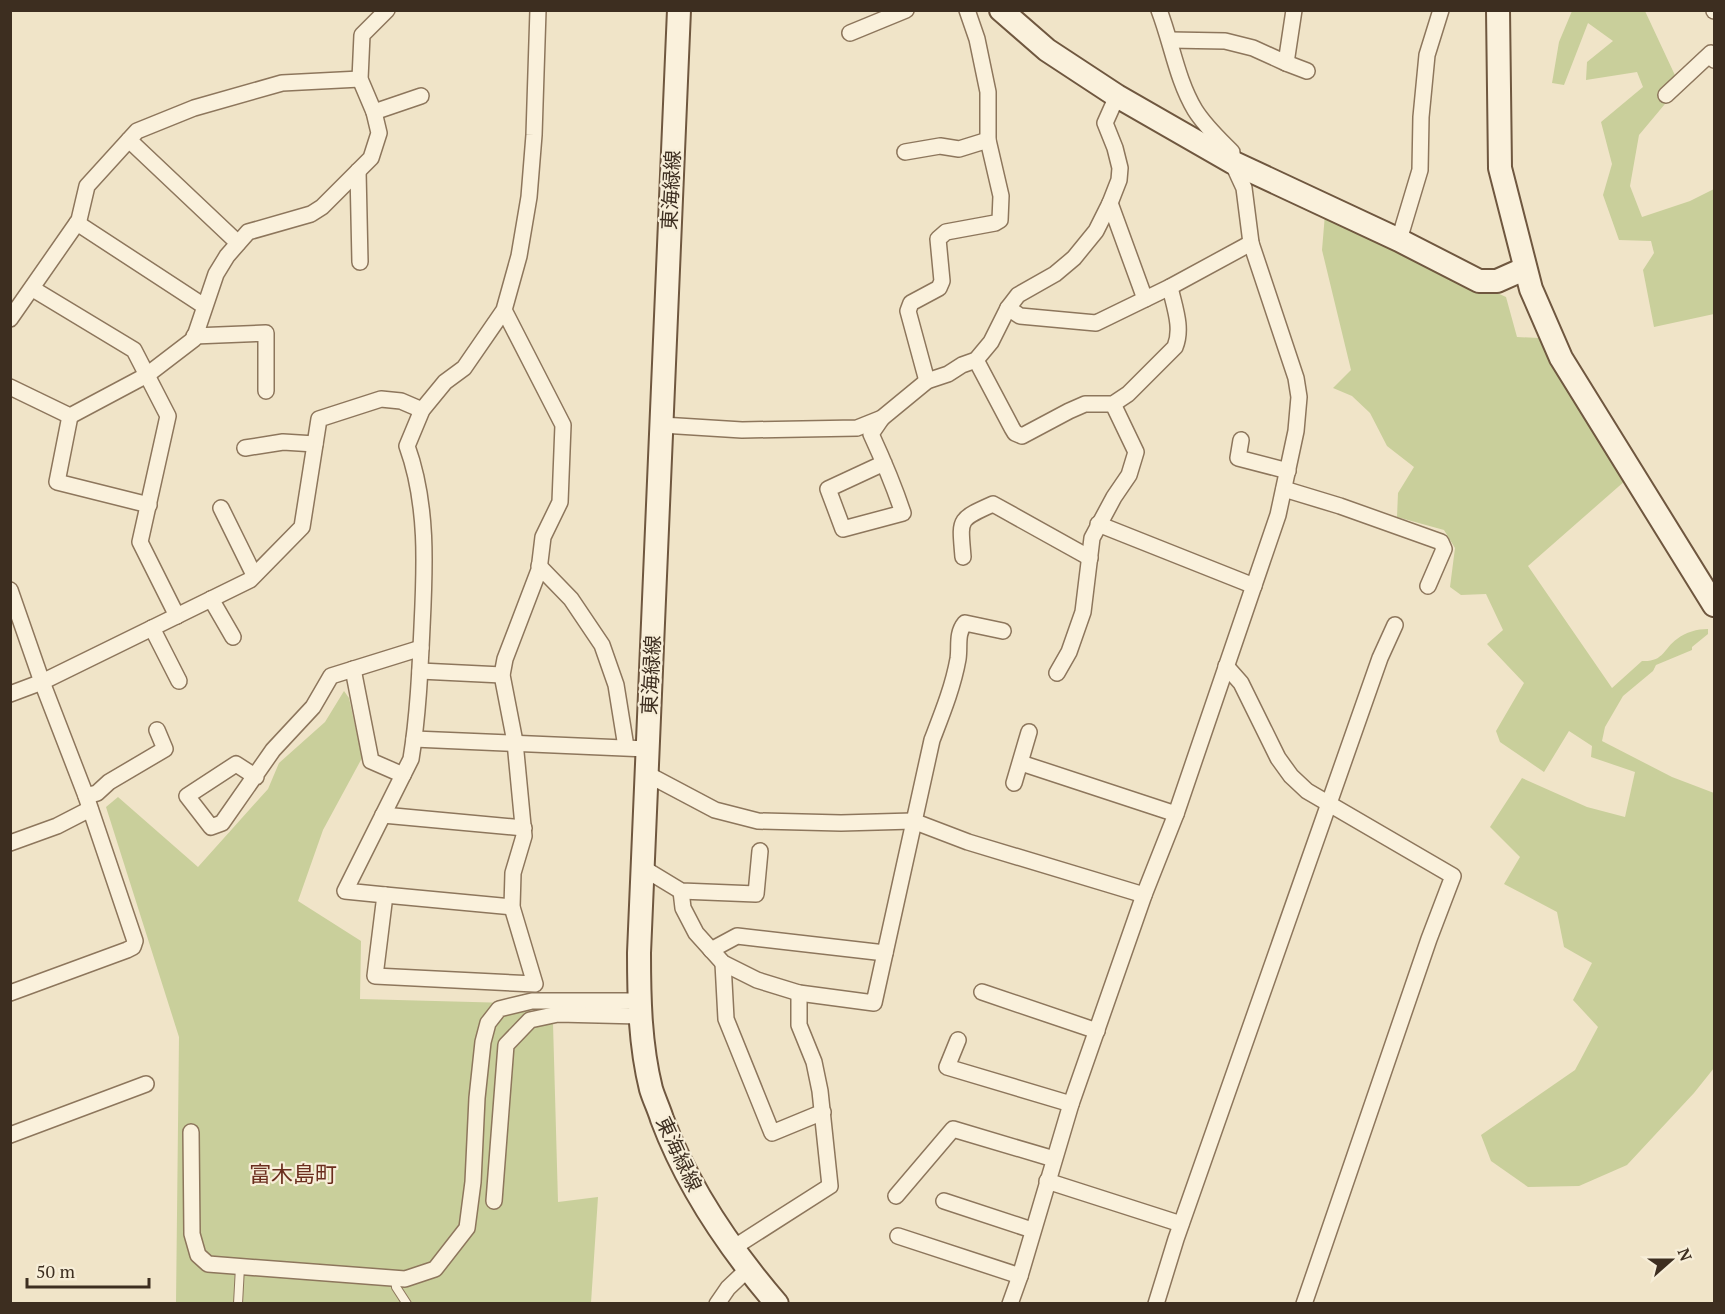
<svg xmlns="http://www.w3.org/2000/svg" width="1725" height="1314" font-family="'PT Serif','Noto Sans JP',serif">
  <rect width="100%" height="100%" fill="#f0e4c8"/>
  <!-- green -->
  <g fill="#c9cf9b">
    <path d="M1572 11H1645L1680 86 1639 135 1630 186 1642 217 1690 201 1714 189V314L1654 327 1643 270 1654 253 1651 241 1619 240 1603 195 1612 164 1601 122 1643 87 1637 72 1586 80 1587 62 1613 41 1588 23 1564 85 1552 83 1559 42Z"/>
    <path d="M1325 214 1506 297 1517 337 1539 338 1626 480 1528 566 1612 688 1642 661C1664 662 1663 649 1677 639 1686 632 1697 629 1708 629V634L1692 647V650L1656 665 1653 671 1623 696 1605 727 1602 741 1672 777 1714 793V1068L1694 1093 1627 1165 1579 1186 1528 1187 1491 1161 1481 1135 1575 1070 1598 1027 1573 1000 1592 963 1564 947 1557 912 1504 884 1520 857 1490 827 1522 778 1587 807 1625 817 1635 772 1591 757 1592 746 1569 731 1544 772 1500 742 1496 731 1524 683 1487 644 1503 630 1486 594 1461 595 1450 587 1455 548 1444 530 1397 517 1398 493 1414 467 1387 446 1370 413 1352 396 1333 388 1351 370 1322 250Z"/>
    <path d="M344 691 349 698 362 758 323 830 298 901 361 941 360 999 511 1003 553 1023 558 1202 598 1197 591 1303H176L179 1037 106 807 118 797 198 867 268 789 279 763 325 722Z"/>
  </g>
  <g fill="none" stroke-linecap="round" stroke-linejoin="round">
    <defs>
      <g id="lane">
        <path d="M395 1278 396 1287 407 1304"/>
        <path d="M238 1304 240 1267"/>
      </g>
      <g id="street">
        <path d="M1714 10V11"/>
        <path d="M850 33 906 10"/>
        <path d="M1170 40 1225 41 1253 48 1286 63 1294 10"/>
        <path d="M1286 63 1307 71"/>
        <path d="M1666 95 1711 53 1714 60"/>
        <path d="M374 112 421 96"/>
        <path d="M129 140 238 243"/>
        <path d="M905 152 940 146 959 149 988 140"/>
        <path d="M358 171 360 262"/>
        <path d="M1110 203 1145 299"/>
        <path d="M77 223 204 306"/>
        <path d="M1399 240 1420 170 1421 117 1427 55 1441 10"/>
        <path d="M33 289 134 350 168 416 140 542 177 616"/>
        <path d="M1008 308 1020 316 1096 323 1170 287 1251 243"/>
        <path d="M504 310 563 425 560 502 543 537 539 570 505 659 502 675 515 742 524 836 513 873 512 907 535 984 375 976 385 895 345 891 411 759C418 716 420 671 422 627 425 567 428 504 407 446L422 410 445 382 464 368 504 310 519 256 529 197 534 135 538 10"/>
        <path d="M10 319 79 220 87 186 137 131 194 108 282 83 360 79"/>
        <path d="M194 336 266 333V391"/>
        <path d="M976 360 1012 428 1015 433 1022 436 1069 411 1085 404H1113L1128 394 1175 347C1183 328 1174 306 1170 287"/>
        <path d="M927 381 908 311 911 303 939 288 942 281 938 239 946 232 995 223 1000 220 1001 196 988 140V92L977 39 967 10"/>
        <path d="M10 387 70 416 147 375 194 339 216 274 227 256 248 232 311 214 322 207 371 158 379 133 374 112 360 79 362 35 387 10"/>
        <path d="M70 416 57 482 149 505"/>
        <path d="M882 418 871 434C883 460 894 486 903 513L843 529 828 489 884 463"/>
        <path d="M662 425 742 430 857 428 882 418 927 381 948 374 962 365 976 360 991 342 1008 308 1018 295 1055 274 1074 258 1096 231 1110 203 1119 180 1120 168 1115 148 1105 123 1117 96"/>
        <path d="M1241 440 1238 458 1288 471"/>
        <path d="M245 448 283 442 315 444"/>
        <path d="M1284 489 1340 506 1441 542 1444 549 1428 586"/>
        <path d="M221 508 254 575"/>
        <path d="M1098 524 1254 586"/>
        <path d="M963 557C960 519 957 520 993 504L1090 558"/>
        <path d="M539 566 571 599 602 645 616 685 626 747"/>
        <path d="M10 590 42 682 86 796 135 941 133 947 127 950 10 993"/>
        <path d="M211 599 233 637"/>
        <path d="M152 628 179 681"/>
        <path d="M1226 666 1241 683 1278 758 1291 776 1307 791 1453 876 1429 939 1304 1304"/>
        <path d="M353 669 371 761 403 775"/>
        <path d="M420 671 502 675"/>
        <path d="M1057 673 1069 652 1083 612 1092 538 1114 497 1129 475 1136 452 1113 404"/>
        <path d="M10 694 42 682 250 580 302 527 319 419 381 399 401 401 422 410"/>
        <path d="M414 739 647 749"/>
        <path d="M1021 763 1176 814"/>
        <path d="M647 774 715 810 758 821 841 823 913 821 968 842 1144 895"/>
        <path d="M256 777 236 764 187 796 211 827 222 823 273 750 313 707 331 676 421 648"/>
        <path d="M1014 783 1029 732"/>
        <path d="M86 796 97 793 109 782 165 749 157 730"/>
        <path d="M383 815 524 828"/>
        <path d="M10 843 57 826 90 809"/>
        <path d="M643 868 681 891 756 894 760 851"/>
        <path d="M681 891 683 908 696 933 723 963 757 980 799 993 874 1003 932 740C942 714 953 687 958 659 960 646 956 634 965 623L1003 631"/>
        <path d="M385 895 512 907"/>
        <path d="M711 950 737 936 885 953"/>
        <path d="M723 963 726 1019 772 1133 823 1112"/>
        <path d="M982 992 1097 1031"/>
        <path d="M958 1040 947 1067 1071 1104"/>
        <path d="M191 1132 192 1234 198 1255 208 1264 405 1279 435 1269 467 1228 473 1182 477 1098 483 1042 488 1023 499 1009 532 1001H639"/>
        <path d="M10 1135 146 1084"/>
        <path d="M1047 1181 1181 1224"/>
        <path d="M896 1196 953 1129 1054 1159"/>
        <path d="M494 1201 506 1045 530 1020 558 1014 640 1016"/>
        <path d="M944 1201 1032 1230"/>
        <path d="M898 1236 1020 1276"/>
        <path d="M733 1248 830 1186 820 1091 814 1062 799 1025V993"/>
        <path d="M717 1304 728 1288 748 1269"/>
        <path d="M1010 1304 1020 1276 1071 1104 1144 895 1176 814 1278 515 1296 431 1299 397 1296 378 1251 243 1244 188 1232 162V152C1219 139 1205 126 1195 110 1177 80 1172 44 1159 10"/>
        <path d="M1156 1304 1176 1239 1380 658 1395 625"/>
      </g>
      <g id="secondary">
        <path d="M679 10 639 953C639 998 640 1045 651 1089 654 1099 659 1109 662 1119 688 1188 729 1248 777 1304"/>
        <path d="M1001 10 1047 50 1117 96 1232 162 1399 240 1479 281H1497L1524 269"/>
        <path d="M1498 10 1500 168 1531 289 1561 358 1714 605"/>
      </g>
    </defs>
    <!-- lane casing -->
    <use href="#lane" stroke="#8d765c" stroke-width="10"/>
    <!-- street casing -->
    <use href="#street" stroke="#8d765c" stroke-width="18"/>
    <!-- secondary casing -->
    <use href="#secondary" stroke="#6f573f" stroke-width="26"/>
    <!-- lane -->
    <use href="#lane" stroke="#faf1dc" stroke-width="8"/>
    <!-- street -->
    <use href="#street" stroke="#faf1dc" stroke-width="15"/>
    <!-- secondary -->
    <use href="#secondary" stroke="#faf1dc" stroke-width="22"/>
  </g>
  <g text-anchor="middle" stroke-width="4.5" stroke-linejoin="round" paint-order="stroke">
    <!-- street labels -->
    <g font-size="20" fill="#3d2e20" stroke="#f7eed8">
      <text transform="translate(671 190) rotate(-87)" y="7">東海緑線</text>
      <text transform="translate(651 675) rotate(-87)" y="7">東海緑線</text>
      <text transform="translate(679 1154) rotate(65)" y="7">東海緑線</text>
    </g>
    <!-- quarter labels -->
    <g font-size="22" fill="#6b2e1e" stroke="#f7eed8">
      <text x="293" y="1182">富木島町</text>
    </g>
  </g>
  <!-- border -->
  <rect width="1725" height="1314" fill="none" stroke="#3d2e20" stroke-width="24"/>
  <!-- north arrow -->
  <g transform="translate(1671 1260) rotate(69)" stroke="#f7eed8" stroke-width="4.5" paint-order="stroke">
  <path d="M0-4.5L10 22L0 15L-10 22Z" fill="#3d2e20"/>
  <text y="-9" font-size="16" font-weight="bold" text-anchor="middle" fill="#3d2e20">N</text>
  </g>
  <!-- scale -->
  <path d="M27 1278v9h122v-9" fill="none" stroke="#3d2e20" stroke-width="3"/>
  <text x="36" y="1278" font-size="18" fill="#3d2e20" stroke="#f7eed8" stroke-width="4.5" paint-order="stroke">50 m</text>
</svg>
